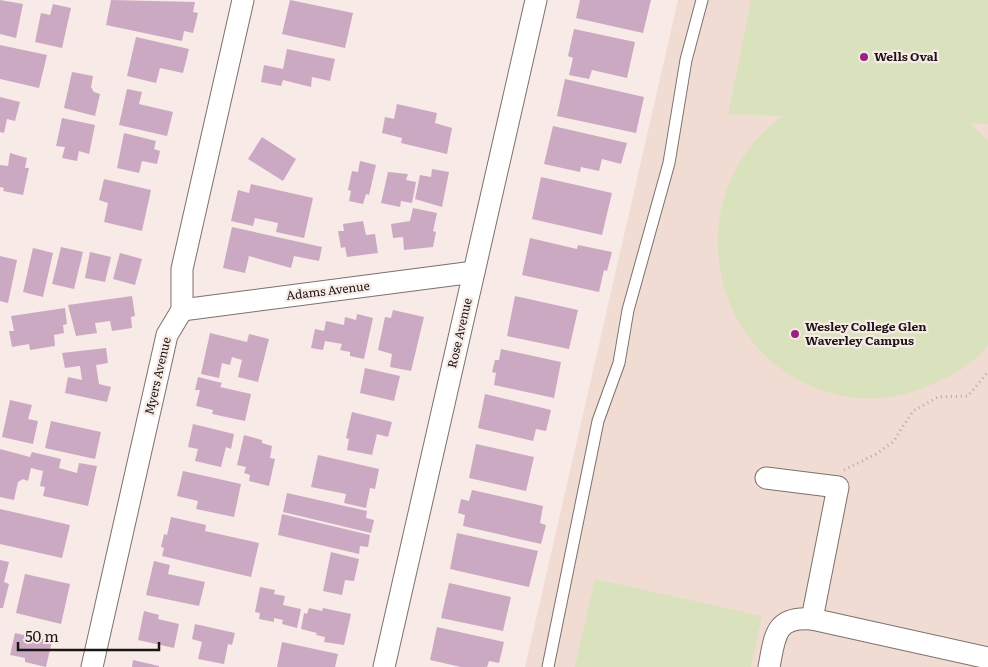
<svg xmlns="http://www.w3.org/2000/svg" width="988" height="667" font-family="Literata,serif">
  <rect width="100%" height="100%" fill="#f8eae6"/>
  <!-- built -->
  <path fill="#f1dcd4" d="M678 0H988V667H525Z"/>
  <!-- green -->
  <g fill="#d9e2bc">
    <path d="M751 0H988V124L970 123 988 141V345C971 367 948 378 923 388 891 401 857 402 824 391 703 351 680 189 783 116L728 114Z"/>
    <path d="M595 579 762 616 751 667H575Z"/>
  </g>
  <!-- building -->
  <g fill="#cca9c3">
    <path d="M0 0 23 4 16 38 0 34Z"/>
    <path d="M111 0 195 2 193 12 198 13 193 33 184 31 182 41 106 25Z"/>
    <path d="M290 0 353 13 345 48 282 34Z"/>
    <path d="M580 0H651L643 33 576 18Z"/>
    <path d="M53 4 71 8 62 48 35 42 41 13 50 15Z"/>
    <path d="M574 29 635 42 627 78 592 70 589 79 569 75 573 58 568 56Z"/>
    <path d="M136 37 189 49 183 73 160 68 156 83 127 76Z"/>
    <path d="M0 45 47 55 39 88 0 79Z"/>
    <path d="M287 49 335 59 330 81 312 77 311 87 283 80 281 86 261 82 264 65 283 69Z"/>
    <path d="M72 72 93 76 91 87 94 92 100 94 95 116 64 108Z"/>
    <path d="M565 79 644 97 636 133 557 116Z"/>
    <path d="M127 89 142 92 139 104 173 112 167 136 119 125Z"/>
    <path d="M0 97 20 102 15 121 7 119 4 133 0 132Z"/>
    <path d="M397 104 437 113 435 123 452 128 447 154 401 143 402 138 382 133 385 117 394 119Z"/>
    <path d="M62 118 95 125 89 154 79 151 77 161 62 158 65 147 56 146Z"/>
    <path d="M553 126 627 143 621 164 602 159 599 171 581 167 580 172 544 164Z"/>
    <path d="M124 133 156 141 154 149 160 151 157 164 142 161 139 173 117 168Z"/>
    <path d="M262 137 296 159 283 181 248 159Z"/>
    <path d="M10 153 27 158 25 168H29L23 195 3 191 4 188 0 187V165L8 166Z"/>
    <path d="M360 161 376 165 369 195 366 194 363 204 349 201 351 191 348 190 352 171 358 172Z"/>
    <path d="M432 169 449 172 442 207 415 199 420 175 431 177Z"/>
    <path d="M388 172 408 174 406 180 416 182 412 203 401 201 400 207 381 203Z"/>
    <path d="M541 177 612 193 602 235 532 219Z"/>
    <path d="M104 179 151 190 142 231 104 222 108 203 99 200Z"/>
    <path d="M251 184 313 198 304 238 276 232 278 223 255 218 253 226 231 221 238 190 249 193Z"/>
    <path d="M413 208 437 213 433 231 436 232 433 247 404 250 403 237 393 238 391 224 410 221Z"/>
    <path d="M363 221 366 235 375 234 378 253 347 257 345 247 341 248 338 231H344L343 224Z"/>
    <path d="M232 227 322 247 319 261 294 256 291 268 249 256 245 273 223 268Z"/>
    <path d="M530 238 577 249 578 245 612 252 607 271 604 270 599 292 522 275Z"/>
    <path d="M61 247 83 252 74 289 52 284Z"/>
    <path d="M33 248 53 253 43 297 23 292Z"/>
    <path d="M90 252 111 257 105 282 85 278Z"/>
    <path d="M120 253 142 259 135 285 113 279Z"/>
    <path d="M0 256 17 260 8 303 0 301Z"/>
    <path d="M132 296 135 316 131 317 132 328 112 331 110 321 95 323 97 333 76 336 68 305Z"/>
    <path d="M515 296 578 310 569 349 507 336Z"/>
    <path d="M65 308 67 324 63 325 64 333 54 335 55 346 30 350 29 344 12 347 9 331H14L11 316Z"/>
    <path d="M393 310 424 317 411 371 390 367 392 354 378 350 385 317 391 318Z"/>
    <path d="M357 314 373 318 364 359 350 356V352L340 350 342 344 325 341 323 350 311 348 315 329 324 331 326 321 344 325 345 317 356 320Z"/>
    <path d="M210 333 247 342 249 334 269 339 258 382 238 377 242 360 232 357 230 365 222 363 219 378 201 374Z"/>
    <path d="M106 348 108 363 96 365 99 384 111 387 107 402 65 393 68 377 82 380 80 366 65 368 62 353Z"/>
    <path d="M501 349 561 362 554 398 494 385 496 373 492 372 495 360H499Z"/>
    <path d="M365 368 400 376 394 401 360 393Z"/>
    <path d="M198 377 222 383 220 387 251 394 245 421 212 414 213 410 196 406 200 390H195Z"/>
    <path d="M485 394 551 410 546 431 536 429 533 441 478 428Z"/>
    <path d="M10 400 32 405 28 419 38 421 33 444 2 437Z"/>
    <path d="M352 412 392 422 388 437 377 434 372 455 347 450 349 439 346 438Z"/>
    <path d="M51 421 101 432 95 459 45 448Z"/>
    <path d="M193 424 234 434 231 449 226 447 221 467 195 461 198 449 188 447Z"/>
    <path d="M244 435 262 440V443L272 446 270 458 275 459 269 486 249 481 250 475 244 473 246 467 237 465Z"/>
    <path d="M476 444 534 457 526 491 469 478Z"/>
    <path d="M0 449 30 457 32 452 61 459 59 468 77 473 79 463 97 466 88 506 43 496 45 487 40 486 43 471 31 468 28 481 23 479 18 482 14 500 0 497Z"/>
    <path d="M318 455 379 469 375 489 370 488 366 508 344 503 346 494 311 487Z"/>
    <path d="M183 471 241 484 234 517 196 509 198 501 177 496Z"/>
    <path d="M472 490 543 506 540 523 546 525 541 544 463 526 465 515 458 513 461 499 469 501Z"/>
    <path d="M287 493 367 511 366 518 374 520 371 533 283 512Z"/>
    <path d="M0 509 70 525 62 558 0 544Z"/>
    <path d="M282 514 370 535 368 547 360 546 359 554 278 535Z"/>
    <path d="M171 517 206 525 205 531 259 543 251 577 162 556 164 548 161 547 164 534 167 535Z"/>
    <path d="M457 533 538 551 529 587 450 569Z"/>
    <path d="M331 552 359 559 354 581 345 580 342 595 323 591Z"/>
    <path d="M0 560 9 562 4 582 9 584 3 608H0Z"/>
    <path d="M154 561 170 565 168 574 205 582 199 606 146 595Z"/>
    <path d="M25 574 70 584 61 624 16 613Z"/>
    <path d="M449 583 511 597 503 631 441 618Z"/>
    <path d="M260 587 275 590 274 594 285 596 283 605 301 609 297 628 282 624 283 620 274 618V622L259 619 260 613 255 612Z"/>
    <path d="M309 608 322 611 323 608 351 614 344 645 324 642 325 637 316 635 317 633 301 629 304 613 307 614Z"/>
    <path d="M144 611 159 615 158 619 179 624 174 648 138 640Z"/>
    <path d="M195 624 235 633 232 645 228 644 224 664 198 659 202 642 192 639Z"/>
    <path d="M437 627 504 642 499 663 489 661 487 667H461L430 660Z"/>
    <path d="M15 633 52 641 46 667 25 662V658L10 655Z"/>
    <path d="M282 642 338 654 335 667H277Z"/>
    <path d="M133 660 159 666V667H132Z"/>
  </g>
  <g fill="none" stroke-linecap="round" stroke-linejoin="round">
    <defs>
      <path id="service" d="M548 667 598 421 619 363 628 310 669 163 686 60 702 0"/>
      <g id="minor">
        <path d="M182 310 474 272"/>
        <path d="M766 478 838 487 812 619"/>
        <path d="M92 667 167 335 182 310V269L243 0"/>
        <path d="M384 667 536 0"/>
        <path d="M769 667C775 637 774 616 812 619L988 658"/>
      </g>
    </defs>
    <!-- service casing -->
    <use href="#service" stroke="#7c716d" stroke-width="13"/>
    <!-- minor casing -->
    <use href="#minor" stroke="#7c716d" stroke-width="23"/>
    <!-- path -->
    <path stroke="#b3a8a4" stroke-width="3" stroke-dasharray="1 4" stroke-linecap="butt" d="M844 470 876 454 893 442 913 411 938 397 968 396 988 372"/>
    <!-- service -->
    <use href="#service" stroke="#fff" stroke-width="11"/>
    <!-- minor -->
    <use href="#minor" stroke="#fff" stroke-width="21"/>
  </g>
  <!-- markers -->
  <g fill="#982481" stroke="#f8eae6" stroke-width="2">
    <circle cx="864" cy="57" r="5"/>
    <circle cx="795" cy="334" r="5"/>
  </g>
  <g text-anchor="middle" stroke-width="4.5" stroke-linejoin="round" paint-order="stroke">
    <!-- poi labels -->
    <g font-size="12" font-weight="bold" fill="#1a1614" stroke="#f8eae6" text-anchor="start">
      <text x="874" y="61">Wells Oval</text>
      <text x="805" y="331">Wesley College Glen<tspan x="805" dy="14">Waverley Campus</tspan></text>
    </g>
    <!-- street labels -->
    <g font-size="12" fill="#1a1614" stroke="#f8eae6">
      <text transform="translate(328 291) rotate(-7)" y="4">Adams Avenue</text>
      <text transform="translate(460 333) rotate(-77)" y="4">Rose Avenue</text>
      <text transform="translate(158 376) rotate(-77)" y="4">Myers Avenue</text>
    </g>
  </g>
  <!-- scale -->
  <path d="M18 642v8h141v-8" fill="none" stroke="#1a1614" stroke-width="2.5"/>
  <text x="25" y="642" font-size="15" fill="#1a1614" stroke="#f8eae6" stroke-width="4" paint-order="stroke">50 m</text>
</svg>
